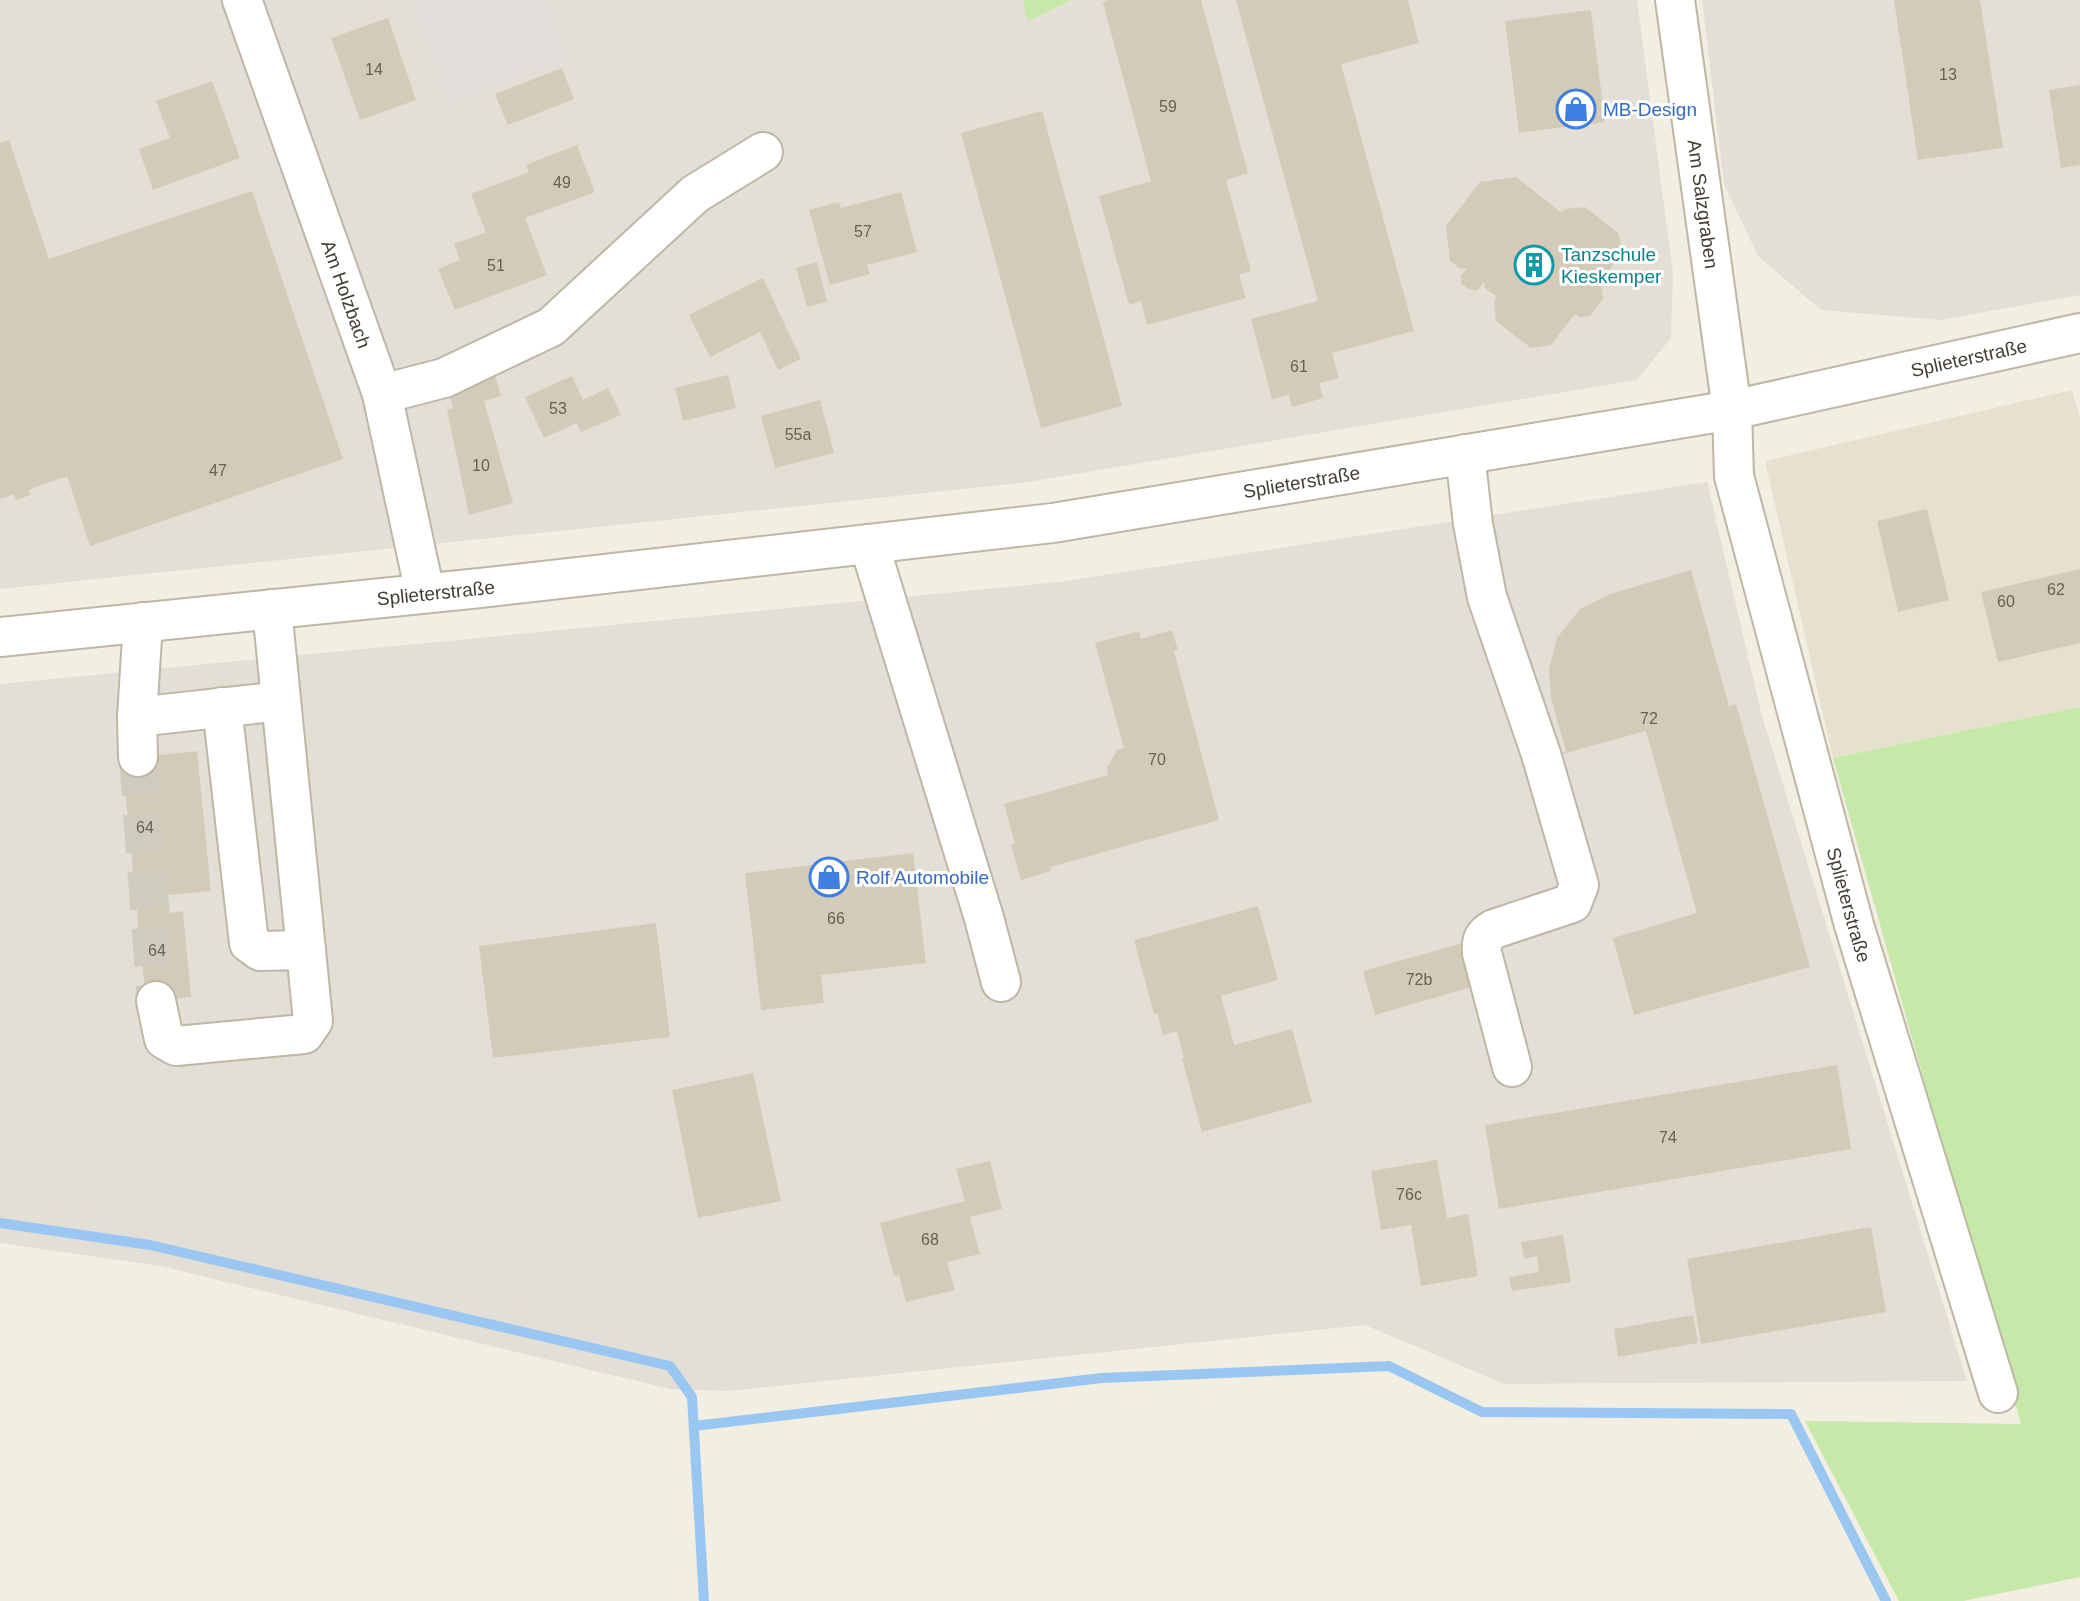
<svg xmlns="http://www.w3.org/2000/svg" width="2080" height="1601" font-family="Helvetica,sans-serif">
  <rect width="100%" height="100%" fill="#f2eee2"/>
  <!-- residential -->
  <path fill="#e6e1cf" d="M2072 390 2080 418V707L1833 758 1765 461Z"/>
  <!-- industrial -->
  <g fill="#e3dfd7">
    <path d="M0 0H1023L1029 22 1071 0H1637L1673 273 1671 338 1637 380 1021 483 0 589Z"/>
    <path d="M1702 0H2080V295L1940 320 1821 310 1758 256 1724 184Z"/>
    <path d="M1707 482 1762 716 1967 1381 1504 1384 1365 1325 729 1391 670 1389 160 1266 0 1243V684L1059 582Z"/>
  </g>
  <!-- green -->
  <g fill="#c6e8a8">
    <path d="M1023 0H1071L1028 22Z"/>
    <path d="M2080 707V1577L1963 1601H1899L1805 1421 2021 1424 1833 758Z"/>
  </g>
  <!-- parking -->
  <path fill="#e2dfdb" d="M411 0H545L568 60 450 104Z"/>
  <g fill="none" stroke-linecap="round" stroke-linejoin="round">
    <!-- stream -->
    <g stroke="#9ac7f2" stroke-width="10">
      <path d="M0 1223 150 1245 670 1366 692 1397 704 1601"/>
      <path d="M694 1426 1102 1378 1389 1366 1482 1412 1791 1414 1886 1601"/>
    </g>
  </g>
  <!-- building -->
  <g fill="#d3cbb7">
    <path d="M1108 0H1201L1248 173 1226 180 1251 271 1239 275 1246 298 1147 325 1141 301 1129 305 1099 196 1151 181 1103 3Z"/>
    <path d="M1236 0H1408L1419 43 1341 64 1414 331 1332 353 1339 378 1319 383 1323 398 1292 407 1289 395 1272 399 1251 319 1318 301Z"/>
    <path d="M1894 0H1980L2003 148 1918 160Z"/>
    <path d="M1591 10 1605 122 1519 133 1505 21Z"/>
    <path d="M388 18 416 100 360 120 331 38Z"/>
    <path d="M562 68 574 99 508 125 495 94Z"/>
    <path d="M212 81 240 158 153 190 139 149 170 138 156 101Z"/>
    <path d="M2080 85V165L2061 168 2049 90Z"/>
    <path d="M1042 111 1122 406 1041 428 961 133Z"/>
    <path d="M9 140 49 259 252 191 343 459 90 546 67 476 28 490 30 495 16 500 14 494 0 499V143Z"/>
    <path d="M577 145 595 192 525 218 547 275 455 310 438 269 460 260 454 244 486 232 471 194 529 172 526 165Z"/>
    <path d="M1516 177 1562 213 1565 209 1585 207 1619 234 1622 254 1598 284 1602 288 1603 299 1590 316 1579 317 1575 314 1551 345 1531 348 1496 321 1494 301 1497 297 1485 288 1484 282 1478 290H1471L1461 284V276L1467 268 1461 269 1450 261 1446 226 1480 182Z"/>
    <path d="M901 192 917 252 867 265 870 274 830 285 809 210 839 202 841 208Z"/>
    <path d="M817 262 827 302 807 307 796 268Z"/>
    <path d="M763 278 801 359 778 370 760 332 710 357 689 315Z"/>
    <path d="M728 375 736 408 683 421 675 388Z"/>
    <path d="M495 376 501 396 484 401 513 503 469 515 447 410 453 408 448 391 477 385Z"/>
    <path d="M572 376 583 400 608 388 621 415 581 432 577 423 544 438 525 397Z"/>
    <path d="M820 400 834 453 775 468 761 416Z"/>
    <path d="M1927 509 1949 600 1898 612 1877 521Z"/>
    <path d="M2080 569V643L1998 662 1981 592Z"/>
    <path d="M1691 570 1729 706 1736 704 1810 967 1634 1015 1613 938 1697 913 1646 731 1562 754 1566 751 1551 698 1549 669 1557 638 1580 609 1610 594Z"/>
    <path d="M1172 630 1178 650 1174 651 1219 820 1050 867 1051 871 1021 880 1011 845 1015 844 1004 804 1108 775 1107 768 1117 750 1124 748 1095 643 1139 631 1141 639Z"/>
    <path d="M197 751 211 891 168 895 170 913 183 911 191 997 146 1002 122 759Z"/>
    <path d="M913 853 926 963 821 975 824 1003 761 1010 745 873Z"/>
    <path d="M1258 906 1278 980 1221 996 1234 1045 1292 1029 1312 1102 1202 1132 1182 1059 1184 1058 1177 1031 1163 1035 1157 1013 1154 1014 1134 940Z"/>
    <path d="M656 923 670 1037 493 1058 479 946Z"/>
    <path d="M1463 943 1475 986 1375 1015 1363 971Z"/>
    <path d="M1837 1065 1851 1149 1499 1209 1485 1125Z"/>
    <path d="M753 1073 781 1201 698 1218 672 1090Z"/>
    <path d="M1437 1160 1447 1218 1468 1214 1478 1276 1421 1286 1411 1225 1381 1230 1371 1171Z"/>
    <path d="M990 1161 1002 1209 970 1217 980 1254 947 1262 955 1290 906 1302 899 1275 894 1276 880 1223 965 1201 956 1169Z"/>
    <path d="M1871 1227 1886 1312 1701 1344 1687 1259Z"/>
    <path d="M1563 1235 1571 1282 1512 1291 1509 1277 1539 1272 1537 1256 1524 1259 1521 1242Z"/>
    <path d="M1693 1315 1698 1343 1618 1357 1614 1329Z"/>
  </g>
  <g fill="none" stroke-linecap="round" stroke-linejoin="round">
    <!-- minor-tunnel -->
    <path stroke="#cfcbbf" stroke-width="38" stroke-dasharray="38 19" stroke-linecap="butt" d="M138 757 156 1001"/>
    <defs>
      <g id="minor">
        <path id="s1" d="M242 0 382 394 425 593"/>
        <path id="s2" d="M1675 0 1732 410 1734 476 1854 925 1998 1393"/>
        <path d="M382 394 444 378 551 327 695 194 763 152"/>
        <path d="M1465 454 1473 524 1487 597 1541 754 1579 885 1572 903 1494 929C1483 935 1481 940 1482 953L1512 1067"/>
        <path d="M869 544 984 918 1001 982"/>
        <path id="s3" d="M0 637 480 588 1053 523 1732 410 2080 333"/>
        <path d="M222 707 249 943 260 951 306 950"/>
        <path d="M137 717 281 701"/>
        <path d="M138 757 137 717 143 622"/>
        <path d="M156 1001 164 1039 176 1046 304 1034 313 1021 272 609"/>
      </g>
    </defs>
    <!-- minor casing -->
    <use href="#minor" stroke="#bdb7a4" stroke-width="42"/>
    <!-- minor -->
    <use href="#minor" stroke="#fff" stroke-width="38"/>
  </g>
  <!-- icons -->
  <defs>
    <symbol id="shop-ring" viewBox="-11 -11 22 22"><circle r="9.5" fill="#fff" stroke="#3f7fe0" stroke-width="1.5"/><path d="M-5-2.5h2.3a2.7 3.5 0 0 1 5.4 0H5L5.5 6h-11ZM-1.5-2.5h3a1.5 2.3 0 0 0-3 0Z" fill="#3f7fe0"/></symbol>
    <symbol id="building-ring" viewBox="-11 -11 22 22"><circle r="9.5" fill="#fff" stroke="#0f9aa8" stroke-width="1.5"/><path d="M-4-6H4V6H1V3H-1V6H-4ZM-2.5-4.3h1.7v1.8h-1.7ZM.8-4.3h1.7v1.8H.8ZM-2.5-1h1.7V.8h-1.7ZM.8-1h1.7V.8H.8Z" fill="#0f9aa8"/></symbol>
  </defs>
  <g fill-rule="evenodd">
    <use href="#shop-ring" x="1554" y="87" width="44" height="44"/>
    <use href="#building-ring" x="1512" y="243" width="44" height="44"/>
    <use href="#shop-ring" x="807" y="855" width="44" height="44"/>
  </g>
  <g text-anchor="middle" stroke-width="6" stroke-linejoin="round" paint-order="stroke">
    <!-- number labels -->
    <g font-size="16" fill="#676153">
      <text x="374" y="75">14</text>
      <text x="1948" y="80">13</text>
      <text x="1168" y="112">59</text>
      <text x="562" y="188">49</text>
      <text x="863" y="237">57</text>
      <text x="496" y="271">51</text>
      <text x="1299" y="372">61</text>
      <text x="558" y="414">53</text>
      <text x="798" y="440">55a</text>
      <text x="481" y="471">10</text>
      <text x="218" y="476">47</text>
      <text x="2056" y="595">62</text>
      <text x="2006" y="607">60</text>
      <text x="1649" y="724">72</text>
      <text x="1157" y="765">70</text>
      <text x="145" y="833">64</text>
      <text x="836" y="924">66</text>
      <text x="157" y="956">64</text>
      <text x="1419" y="985">72b</text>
      <text x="1668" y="1143">74</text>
      <text x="1409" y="1200">76c</text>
      <text x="930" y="1245">68</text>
    </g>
    <!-- shop labels -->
    <g font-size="19" fill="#366cbe" stroke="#fff" text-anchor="start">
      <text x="1603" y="116">MB-Design</text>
      <text x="856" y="884">Rolf Automobile</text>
    </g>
    <!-- street labels -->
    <g font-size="19" fill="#433e32" stroke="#fff">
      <text dy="7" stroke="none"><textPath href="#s2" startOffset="206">Am Salzgraben</textPath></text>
      <text dy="7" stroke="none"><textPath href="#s1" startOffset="312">Am Holzbach</textPath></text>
      <text dy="7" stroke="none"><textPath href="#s3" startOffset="1990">Splieterstraße</textPath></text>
      <text dy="7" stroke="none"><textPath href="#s3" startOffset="1311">Splieterstraße</textPath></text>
      <text dy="7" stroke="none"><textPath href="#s3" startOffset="438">Splieterstraße</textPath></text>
      <text dy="7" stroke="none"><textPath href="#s2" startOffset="924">Splieterstraße</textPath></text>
    </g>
    <!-- culture labels -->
    <g font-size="19" fill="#0d838f" stroke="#fff" text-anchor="start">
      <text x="1561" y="261">Tanzschule<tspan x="1561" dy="22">Kieskemper</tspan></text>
    </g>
  </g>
</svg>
